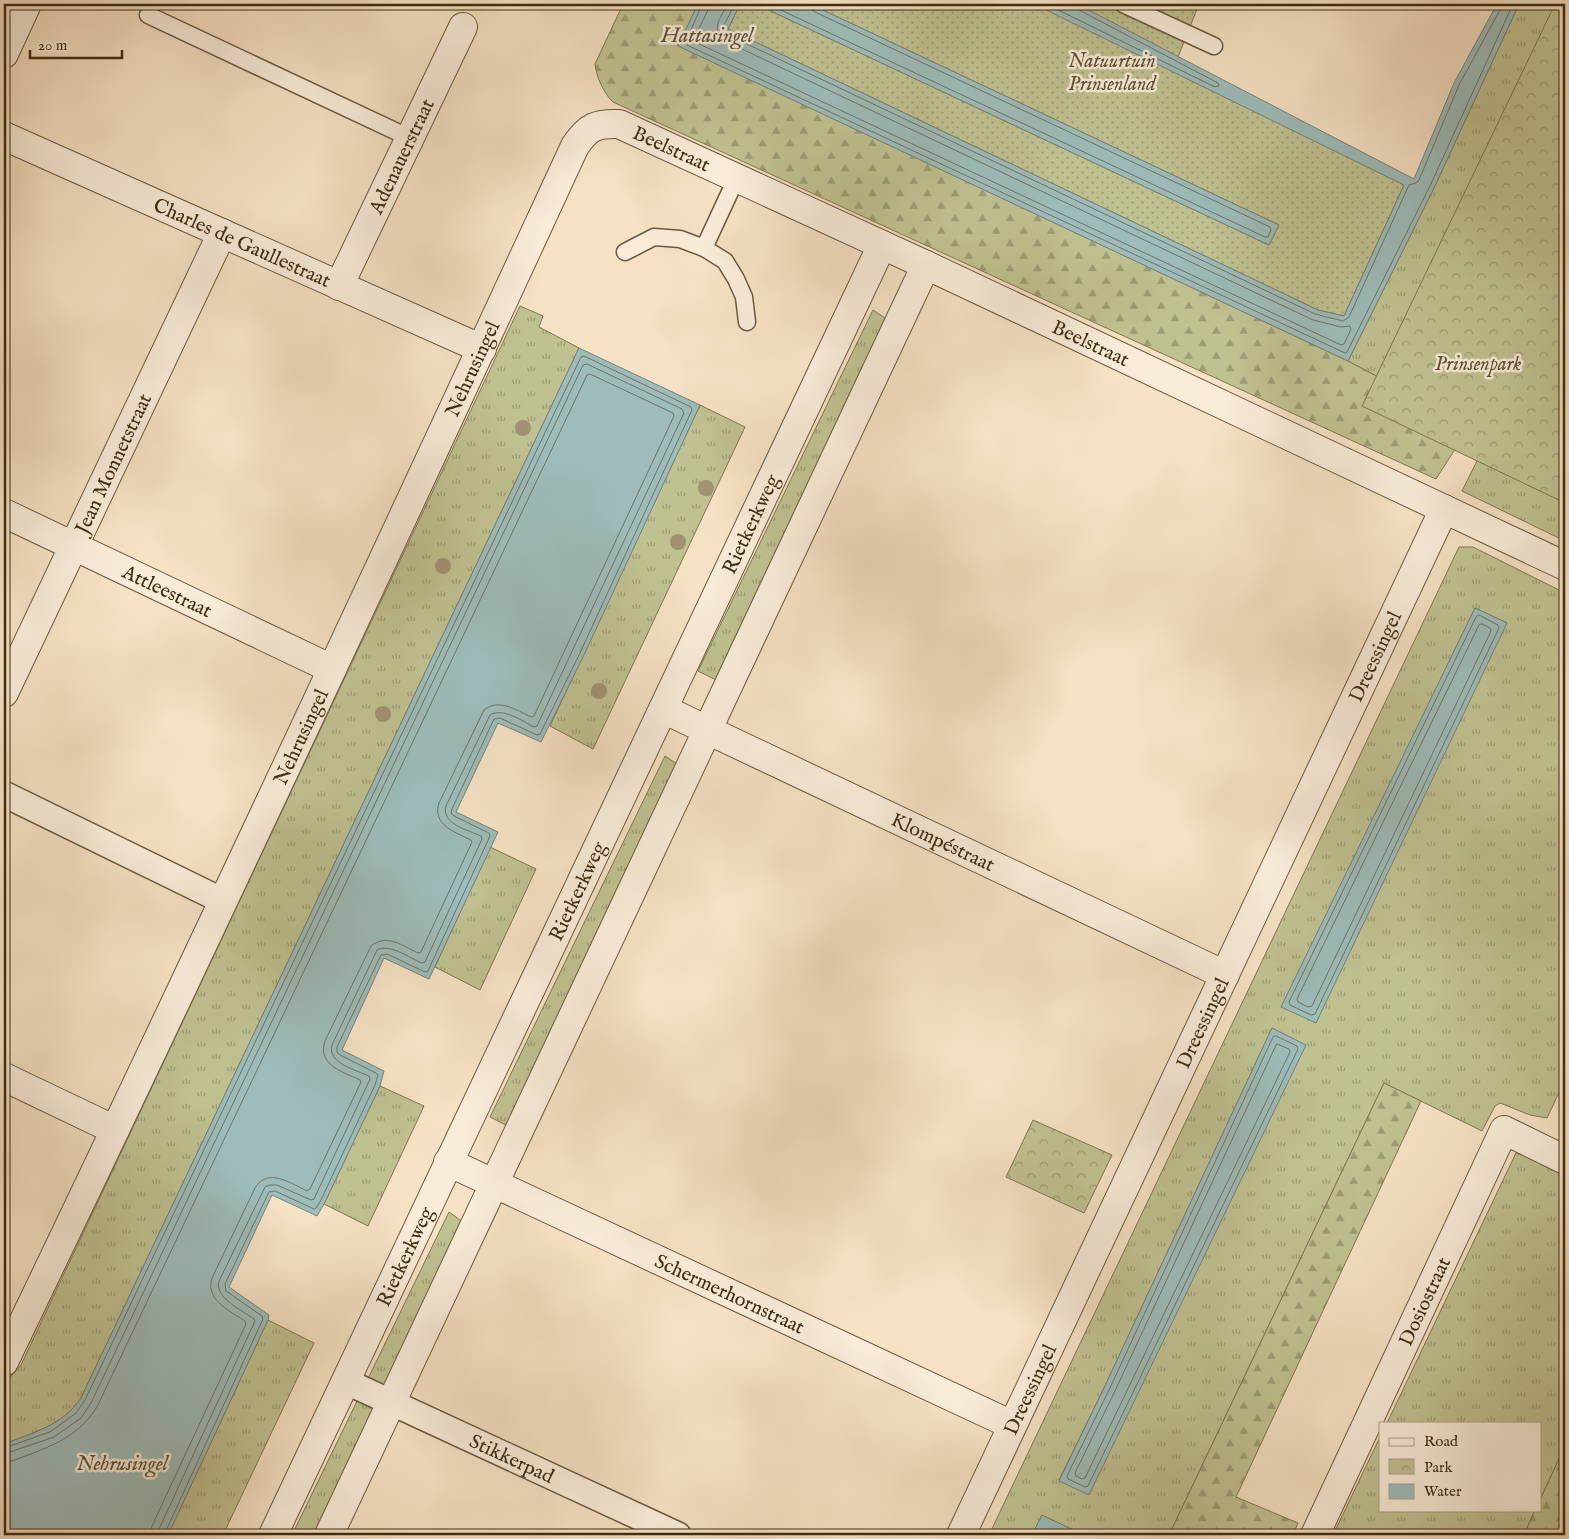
<svg xmlns="http://www.w3.org/2000/svg" width="1569" height="1539" font-family="'IM FELL English',serif">
  <defs>
    <pattern id="grass-tufts" width="24" height="20" patternUnits="userSpaceOnUse" patternTransform="scale(1.25)"><rect width="24" height="20" fill="#c0c191"/><path d="M3 7l-1-3M5 7V3M7 7l1-3M15 17l-1-3M17 17v-4M19 17l1-3" fill="none" stroke="#9d9d75"/></pattern>
    <pattern id="forest-firs" width="22" height="20" patternUnits="userSpaceOnUse" patternTransform="scale(1.25)"><rect width="22" height="20" fill="#c0c191"/><path d="M5 1l3.5 6h-7zM16 11l3.5 6h-7z" fill="#9d9d75"/></pattern>
    <pattern id="park-crowns" width="20" height="18" patternUnits="userSpaceOnUse" patternTransform="scale(1.25)"><rect width="20" height="18" fill="#c0c191"/><path d="M2 6a3 3 0 1 1 6 0M12 15a3 3 0 1 1 6 0" fill="none" stroke="#9d9d75"/></pattern>
    <pattern id="garden-dots" width="8" height="8" patternUnits="userSpaceOnUse" patternTransform="scale(1.25)"><rect width="8" height="8" fill="#c0c191"/><path d="M2 2h.1M6 6h.1" fill="none" stroke="#9d9d75" stroke-width="1.8" stroke-linecap="round"/></pattern>
  </defs>
  <rect width="100%" height="100%" fill="#f5e1c4"/>
  <filter id="stains"><feTurbulence type="fractalNoise" baseFrequency=".004" numOctaves="4"/><feColorMatrix values="0 0 0 0 .2 0 0 0 0 .09 0 0 0 0 .02 0 0 0 .5 -.17"/></filter>
  <radialGradient id="worn" r=".72"><stop offset=".6" stop-color="#630" stop-opacity="0"/><stop offset="1" stop-color="#630" stop-opacity=".3"/></radialGradient>
  <!-- grass -->
  <g fill="url(#grass-tufts)" stroke="#807752" fill-rule="evenodd">
    <path d="M1519 4H1565L1470 426 1348 361 1434 188Z"/>
    <path d="M1565 285V541L1462 491Z"/>
    <path d="M520 306 543 316 539 327 579 348 81 1398C63 1425 33 1433 4 1444V1384L21 1365Z"/>
    <path d="M873 310 891 322 722 683 698 671Z"/>
    <path d="M700 405 745 427 593 749 550 726Z"/>
    <path d="M1459 547H1473L1565 593V1080L1547 1118 1530 1115 1500 1103 1495 1106 1482 1131 1384 1083 1170 1533 1175 1535H1070L1073 1530 1042 1515 1032 1535H989ZM1475 608 1507 623 1282 1007ZM1272 1028 1305 1045 1059 1480 1104 1388Z"/>
    <path d="M665 756 683 768 514 1129 490 1117Z"/>
    <path d="M490 847 536 869 480 990 435 967Z"/>
    <path d="M380 1086 424 1106 368 1226 324 1204Z"/>
    <path d="M1516 1153 1534 1159 1565 1173V1446L1540 1500V1423H1387Z"/>
    <path d="M449 1212 467 1225 322 1535H292Z"/>
    <path d="M268 1320 314 1343 223 1535H168Z"/>
    <path d="M1380 1437V1510H1535L1524 1535H1333Z"/>
  </g>
  <!-- forest -->
  <g fill="url(#forest-firs)" stroke="#807752">
    <path d="M623 4H698L679 46 1348 361 1470 426 1436 479 613 102C604 94 596 76 595 64Z"/>
    <path d="M1384 1083 1421 1101 1236 1497 1298 1523 1293 1535H1175L1170 1533Z"/>
    <path d="M1565 1446V1519L1558 1535H1524L1535 1510H1540V1500Z"/>
  </g>
  <!-- park -->
  <g fill="url(#park-crowns)" stroke="#807752">
    <path d="M1555 4H1565V491L1561 501 1362 406Z"/>
    <path d="M1033 1120 1112 1155 1084 1213 1006 1177Z"/>
  </g>
  <!-- garden -->
  <path fill="url(#garden-dots)" stroke="#807752" d="M740 4H756L1269 245 1279 225 810 4H1199L1178 57 1404 185 1344 316 1318 310 728 29Z"/>
  <!-- water -->
  <g fill="#9dbcba" stroke="#778377">
    <path d="M698 4H740L728 29 1318 310 1344 316 1404 185 1034 4H1077L1414 179 1454 83 1497 4H1519L1434 188 1348 361 678 46Z"/>
    <path d="M756 4H810L1279 225 1269 245Z"/>
    <path d="M579 348 700 405 583 657 541 742 498 723 456 812 498 832 429 979 384 958 342 1050 384 1071 380 1086 324 1204 317 1216 272 1195 229 1287 269 1315 268 1320 168 1535H4V1444C33 1433 63 1425 81 1398Z"/>
    <path d="M1475 608 1507 623 1316 1023 1281 1007Z"/>
    <path d="M1272 1028 1306 1045 1089 1495 1059 1481 1104 1388Z"/>
    <path d="M1042 1515 1073 1530 1070 1535H1032Z"/>
  </g>
  <g fill="none" stroke-linecap="round" stroke-linejoin="round">
    <!-- shore -->
    <g stroke="#6e7466" stroke-width="1">
      <path d="M702 4 686 42 687 45 1345 353 1347 352 1430 186 1513 4"/>
      <path d="M709 4 708 10 694 39 695 42 1341 345 1344 344 1351 329 1350 326 1341 327 1313 320 723 40C710 29 722 15 728 4"/>
      <path d="M735 4 723 27V31L726 34 1315 314 1343 321 1349 317 1409 185 1416 183 1419 180 1459 85 1501 8V4"/>
      <path d="M768 4 1265 237H1268L1271 230 1270 227 813 11 810 8 809 4"/>
      <path d="M1046 4 1215 87 1219 86 1218 83 1079 10 1076 4"/>
      <path d="M1479 615 1498 625 1499 628 1315 1014 1311 1015 1290 1005 1289 1002 1476 617Z"/>
      <path d="M1482 624 1490 628 1491 631 1312 1006 1308 1007 1298 1002 1297 999 1479 625Z"/>
      <path d="M1276 1036 1297 1046 1298 1049 1088 1486 1085 1487 1068 1479 1067 1476 1109 1390 1273 1037Z"/>
      <path d="M1277 1044 1289 1049 1290 1052 1085 1478 1082 1479 1076 1476 1075 1473 1114 1393Z"/>
      <path d="M4 1448 50 1432 76 1413 85 1400 581 357 584 356 691 407 692 410 579 655 540 734 537 735 500 718 494 719 452 809 451 813 454 816 489 833 490 836 428 971 425 972 387 954 381 955 337 1047V1052L340 1055 376 1073 378 1075 375 1085 320 1202 316 1208 314 1209 275 1191 269 1192 225 1284 226 1291 262 1316 263 1319 164 1535"/>
      <path d="M4 1454 54 1437 81 1418 91 1403 583 365 587 364 682 409 684 413 537 726 534 727C522 721 503 707 490 715L446 806C441 824 468 830 481 836L482 839 425 962 422 963C409 958 390 943 377 950L332 1045C327 1063 356 1070 369 1076L370 1079 314 1199 311 1200 277 1185H270L265 1187 219 1281C214 1298 242 1310 254 1319L255 1321 159 1529 158 1535"/>
      <path d="M4 1462 12 1461C46 1448 76 1440 97 1407L587 375 590 374 673 413 674 416 534 716 531 717C516 710 499 698 484 710L439 803C432 825 455 832 471 840L472 842 421 952 418 953C403 946 387 933 371 946L325 1041C317 1065 343 1072 360 1080L361 1082 310 1189 307 1191C290 1183 268 1167 255 1188L212 1278C205 1300 230 1311 245 1321L246 1324 152 1526 150 1535"/>
    </g>
    <defs>
      <g id="service">
        <path d="M1123 4 1214 46"/>
        <path d="M148 15 410 138"/>
        <path d="M704 248 736 179"/>
        <path d="M625 252 654 237 680 239 704 248 725 261 736 279 744 297 747 322"/>
      </g>
      <g id="pedestrian">
        <path d="M4 794 223 901"/>
        <path id="s1" d="M345 1381 678 1535"/>
      </g>
      <g id="minor">
        <path d="M4 54 27 4"/>
        <path id="s2" d="M4 136 482 349"/>
        <path id="s3" d="M339 286 463 27"/>
        <path id="s4" d="M4 513 332 669"/>
        <path id="s5" d="M4 693 222 233"/>
        <path id="s6" d="M663 709 1225 975"/>
        <path d="M4 1077 115 1130"/>
        <path id="s7" d="M448 1162 1012 1425"/>
        <path id="s8" d="M4 1362C198 959 387 553 575 146 588 127 596 123 619 124L926 265 1565 566"/>
        <path id="s9" d="M273 1535 882 245"/>
        <path d="M329 1535 926 265"/>
        <path id="s10" d="M961 1535 1444 509"/>
        <path id="s11" d="M1315 1535 1504 1130 1565 1160"/>
      </g>
    </defs>
    <!-- service casing -->
    <use href="#service" stroke="#6c5a3e" stroke-width="19"/>
    <!-- pedestrian casing -->
    <use href="#pedestrian" stroke="#6c5a3e" stroke-width="28"/>
    <!-- minor casing -->
    <use href="#minor" stroke="#6c5a3e" stroke-width="30"/>
    <!-- service -->
    <use href="#service" stroke="#f8ecd9" stroke-width="16"/>
    <!-- pedestrian -->
    <use href="#pedestrian" stroke="#f8ecd9" stroke-width="25"/>
    <!-- minor -->
    <use href="#minor" stroke="#f8ecd9" stroke-width="28"/>
  </g>
  <!-- trees -->
  <g fill="#a29274">
    <circle cx="523" cy="428" r="8"/>
    <circle cx="706" cy="488" r="8"/>
    <circle cx="678" cy="542" r="8"/>
    <circle cx="443" cy="566" r="8"/>
    <circle cx="599" cy="691" r="8"/>
    <circle cx="383" cy="714" r="8"/>
  </g>
  <g text-anchor="middle" stroke-width="5" stroke-linejoin="round" paint-order="stroke">
    <!-- park labels -->
    <g font-size="20" font-style="italic" fill="#5f5232" stroke="#f8ecd9">
      <text x="1112" y="67">Natuurtuin<tspan x="1112" dy="23">Prinsenland</tspan></text>
      <text x="1478" y="370">Prinsenpark</text>
    </g>
    <!-- street labels -->
    <g font-size="20" fill="#3f2d12" stroke="#f8ecd9">
      <text dy="7" stroke="none"><textPath href="#s8" startOffset="1454">Beelstraat</textPath></text>
      <text dy="7" stroke="none"><textPath href="#s3" startOffset="144">Adenauerstraat</textPath></text>
      <text dy="7" stroke="none"><textPath href="#s2" startOffset="261">Charles de Gaullestraat</textPath></text>
      <text dy="7" stroke="none"><textPath href="#s8" startOffset="1916">Beelstraat</textPath></text>
      <text dy="7" stroke="none"><textPath href="#s8" startOffset="1098">Nehrusingel</textPath></text>
      <text dy="7" stroke="none"><textPath href="#s5" startOffset="254">Jean Monnetstraat</textPath></text>
      <text dy="7" stroke="none"><textPath href="#s9" startOffset="1118">Rietkerkweg</textPath></text>
      <text dy="7" stroke="none"><textPath href="#s4" startOffset="181">Attleestraat</textPath></text>
      <text dy="7" stroke="none"><textPath href="#s10" startOffset="971">Dreessingel</textPath></text>
      <text dy="7" stroke="none"><textPath href="#s8" startOffset="692">Nehrusingel</textPath></text>
      <text dy="7" stroke="none"><textPath href="#s6" startOffset="310">Klompéstraat</textPath></text>
      <text dy="7" stroke="none"><textPath href="#s9" startOffset="712">Rietkerkweg</textPath></text>
      <text dy="7" stroke="none"><textPath href="#s10" startOffset="566">Dreessingel</textPath></text>
      <text dy="7" stroke="none"><textPath href="#s9" startOffset="308">Rietkerkweg</textPath></text>
      <text dy="7" stroke="none"><textPath href="#s7" startOffset="311">Schermerhornstraat</textPath></text>
      <text dy="7" stroke="none"><textPath href="#s11" startOffset="258">Dosiostraat</textPath></text>
      <text dy="7" stroke="none"><textPath href="#s10" startOffset="161">Dreessingel</textPath></text>
      <text dy="7" stroke="none"><textPath href="#s1" startOffset="184">Stikkerpad</textPath></text>
    </g>
    <!-- water labels -->
    <g font-size="21" font-style="italic" fill="#56513c" stroke="#f8ecd9">
      <text x="707" y="42">Hattasingel</text>
      <text x="122" y="1470">Nehrusingel</text>
    </g>
  </g>
  <!-- margin -->
  <rect width="1569" height="1539" fill="none" stroke="#f5e1c4" stroke-width="20"/>
  <rect x="5" y="5" width="1559" height="1529" fill="none" stroke="#3f2d12" stroke-width="2.5"/>
  <rect x="10" y="10" width="1549" height="1519" fill="none" stroke="#3f2d12"/>
  <!-- legend -->
  <rect x="1379" y="1422" width="162" height="90" fill="#f8ecd9" stroke="#aea089"/>
  <rect x="1389" y="1438" width="25" height="8" fill="#f8ecd9" stroke="#aea089"/>
  <text x="1424" y="1446" font-size="15" fill="#3f2d12">Road</text>
  <rect x="1389" y="1459" width="25" height="15" fill="url(#park-crowns)" stroke="#aea089"/>
  <text x="1424" y="1472" font-size="15" fill="#3f2d12">Park</text>
  <rect x="1389" y="1484" width="25" height="15" fill="#9dbcba" stroke="#aea089"/>
  <text x="1424" y="1496" font-size="15" fill="#3f2d12">Water</text>
  <!-- scale -->
  <path d="M30 50v8h92v-8" fill="none" stroke="#3f2d12" stroke-width="2.5"/>
  <text x="38" y="50" font-size="15" fill="#3f2d12" stroke="#f8ecd9" stroke-width="4" paint-order="stroke">20 m</text>
  <rect width="100%" height="100%" filter="url(#stains)"/>
  <rect width="100%" height="100%" fill="url(#worn)"/>
</svg>
